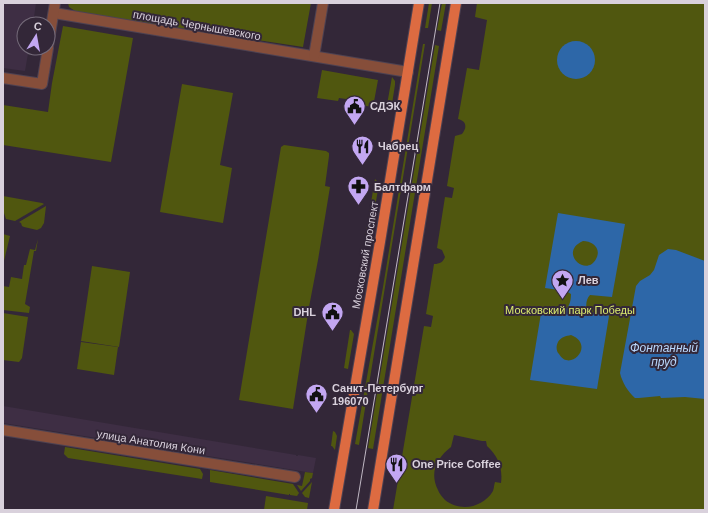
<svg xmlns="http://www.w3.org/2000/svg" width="708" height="513" font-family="Arial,sans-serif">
  <rect width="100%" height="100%" fill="#332738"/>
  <!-- built -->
  <g fill="#3e2e44">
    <path d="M3 3H36L33 24H24V48H29L25 71 3 68Z"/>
    <path d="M3 406 296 455V456H298V455L316 458 313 473 3 423Z"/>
  </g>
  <!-- green -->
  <g fill="#50570f" fill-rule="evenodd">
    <path d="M68 3H311L303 47 135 21V19H133V21L75 11 69 7Z"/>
    <path d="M429 3H432L428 28H425Z"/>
    <path d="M442 3H446L441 31 437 30Z"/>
    <path d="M477 3H705V510H393L424 326 431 327 433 316 426 314 434 264C440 264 443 262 445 257L442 250 437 248 445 197 452 198 454 188 447 186 455 136 462 134C467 128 467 121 458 119L467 68 479 70 487 20 475 17ZM454 435 482 441H486L487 446C498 456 503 468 501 483L495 482C494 485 494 488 493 491 483 508 460 512 445 500 442 497 439 493 438 490 429 472 437 458 451 447Z"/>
    <path d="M63 26 133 38 111 162 3 145V105L48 112 52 83Z"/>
    <path d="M423 44H425L359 445 355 444 383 287Z"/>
    <path d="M435 45 439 46 373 449 368 448Z"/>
    <path d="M322 70 378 80 373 107 353 104V100L339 98 338 101 317 98Z"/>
    <path d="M392 77 395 81V85L391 110H386Z"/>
    <path d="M182 84 233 93 220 165 232 168 223 223 160 212Z"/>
    <path d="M284 145 326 151 329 153V156L325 186 330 187 318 260 309 307 293 409 239 400 281 147Z"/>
    <path d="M375 179 379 183 370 238H365Z"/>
    <path d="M3 196 42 203 44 204 15 221 6 219 3 210Z"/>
    <path d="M46 206 44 223 41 228 37 230 24 227 22 226 21 223 19 222Z"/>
    <path d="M3 234 10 236 3 265Z"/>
    <path d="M38 239 36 251H34L25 304 30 307 29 313 3 310V286L9 287 11 277 22 279 24 265H26L30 249 35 250Z"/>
    <path d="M363 249 368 250 362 284 359 287 357 286Z"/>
    <path d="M92 266 130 272 119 347 81 341Z"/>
    <path d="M3 313 28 317 22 358 19 362 3 360Z"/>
    <path d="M350 330H351L354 334 348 369 344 368Z"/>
    <path d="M81 342 118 347 114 375 77 369Z"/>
    <path d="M333 431 335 432 337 436 335 450 332 446H331Z"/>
    <path d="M65 447 200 469 203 474 202 479 68 458 64 454Z"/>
    <path d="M210 470 293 484 299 493 297 496 290 495V494H289V495L210 482Z"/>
    <path d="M305 472 313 473 312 478 310 479V481L301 491 297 485 302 486Z"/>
    <path d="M312 482 309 498 305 497 302 493Z"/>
    <path d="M266 496 308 503 307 510H264Z"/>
  </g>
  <!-- water -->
  <g fill="#2d67a8" fill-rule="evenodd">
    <circle cx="576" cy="60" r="19"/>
    <path d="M558 213 625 224 612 297 590 295C586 299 585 307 588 312L608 315 609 316 597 389 530 380 542 307 566 309C570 306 571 299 571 294L566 291 545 288ZM583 241C592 241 602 248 596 259 586 278 558 252 583 241ZM571 335C596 345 570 373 559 354 556 351 556 346 558 342 561 337 566 336 571 335Z"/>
    <path d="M668 249 676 250 705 261V399L685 397 661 398 660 396 639 398H635C628 392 622 382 620 373L636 286 640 281 650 275 654 270 659 255Z"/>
  </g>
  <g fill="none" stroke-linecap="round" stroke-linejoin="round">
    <defs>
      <g id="minor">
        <path d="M54 13 408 72"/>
        <path d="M48 46 55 3"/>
        <path d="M314 56 323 3"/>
        <path d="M3 78 42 84 48 48"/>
        <path d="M3 430 295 477"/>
      </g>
      <g id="major">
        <path d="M334 510 380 242 419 3"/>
        <path d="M373 510 456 3"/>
      </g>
    </defs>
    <!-- minor casing -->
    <use href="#minor" stroke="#4e4252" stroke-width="12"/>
    <!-- major casing -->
    <use href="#major" stroke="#4e4252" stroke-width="12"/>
    <!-- minor -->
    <use href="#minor" stroke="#864e3a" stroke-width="10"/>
    <!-- major -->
    <use href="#major" stroke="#dd6b41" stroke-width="10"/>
    <!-- tram -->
    <path stroke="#c0b8c4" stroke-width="1" d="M356 510 440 3"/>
  </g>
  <!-- icons -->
  <defs>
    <symbol id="civic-pin" viewBox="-11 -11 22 30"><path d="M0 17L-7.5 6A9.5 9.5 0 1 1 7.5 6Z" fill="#c3a7f2" stroke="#332738"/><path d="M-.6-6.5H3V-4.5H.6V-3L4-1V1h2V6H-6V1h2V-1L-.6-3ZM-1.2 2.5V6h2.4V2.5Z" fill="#111"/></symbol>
    <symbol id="restaurant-pin" viewBox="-11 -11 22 30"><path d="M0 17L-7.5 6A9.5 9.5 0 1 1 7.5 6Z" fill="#c3a7f2" stroke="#332738"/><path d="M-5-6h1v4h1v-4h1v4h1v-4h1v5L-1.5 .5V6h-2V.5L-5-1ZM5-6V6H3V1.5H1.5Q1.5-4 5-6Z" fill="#111"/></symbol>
    <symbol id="pharmacy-pin" viewBox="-11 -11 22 30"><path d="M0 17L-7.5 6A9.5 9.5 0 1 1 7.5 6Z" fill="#c3a7f2" stroke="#332738"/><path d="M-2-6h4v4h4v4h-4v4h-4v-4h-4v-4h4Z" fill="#111"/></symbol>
    <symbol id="sight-pin" viewBox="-11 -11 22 30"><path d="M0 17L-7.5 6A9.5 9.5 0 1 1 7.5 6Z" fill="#c3a7f2" stroke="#332738"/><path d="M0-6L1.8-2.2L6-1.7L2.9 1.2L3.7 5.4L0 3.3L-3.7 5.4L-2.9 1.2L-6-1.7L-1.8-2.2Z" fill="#111"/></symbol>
  </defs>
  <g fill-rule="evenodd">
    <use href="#civic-pin" x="342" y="94" width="25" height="34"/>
    <use href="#restaurant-pin" x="350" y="134" width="25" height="34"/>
    <use href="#pharmacy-pin" x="346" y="174" width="25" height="34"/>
    <use href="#sight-pin" x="550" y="268" width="25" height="34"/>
    <use href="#civic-pin" x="320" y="300" width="25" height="34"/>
    <use href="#civic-pin" x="304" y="382" width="25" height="34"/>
    <use href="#restaurant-pin" x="384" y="452" width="25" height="34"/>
  </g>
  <g text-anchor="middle" stroke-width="4" stroke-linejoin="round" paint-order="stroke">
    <!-- street labels -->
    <g font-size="11" fill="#d9d1dc" stroke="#332738">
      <text transform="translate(197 25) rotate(10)" y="4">площадь Чернышевского</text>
      <text transform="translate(365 255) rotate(-80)" y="4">Московский проспект</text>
      <text transform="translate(151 442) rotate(9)" y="4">улица Анатолия Кони</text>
    </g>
    <!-- poi labels -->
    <g font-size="11" font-weight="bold" fill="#d9d1dc" stroke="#332738" text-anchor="start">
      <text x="370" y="110">СДЭК</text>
      <text x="378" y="150">Чабрец</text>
      <text x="374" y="191">Балтфарм</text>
      <text x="578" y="284">Лев</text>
      <text x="316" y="316" text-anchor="end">DHL</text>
      <text x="332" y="392">Санкт-Петербург<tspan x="332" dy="13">196070</tspan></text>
      <text x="412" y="468">One Price Coffee</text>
    </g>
    <!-- park labels -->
    <g font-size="11" fill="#dcec6f" stroke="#332738">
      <text x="570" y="314">Московский парк Победы</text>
    </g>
    <!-- water labels -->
    <g font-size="12" font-style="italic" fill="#b9d7fc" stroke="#332738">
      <text x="664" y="352">Фонтанный<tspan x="664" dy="14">пруд</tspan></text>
    </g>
  </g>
  <!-- border -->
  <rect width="708" height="513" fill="none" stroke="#d9d1dc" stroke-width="8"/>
  <!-- north arrow -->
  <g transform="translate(36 36) rotate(11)"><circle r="19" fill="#332738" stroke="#756b7a"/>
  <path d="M0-3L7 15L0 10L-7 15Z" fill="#c3a7f2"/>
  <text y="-6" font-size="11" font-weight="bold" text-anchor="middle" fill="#d9d1dc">С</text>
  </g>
</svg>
